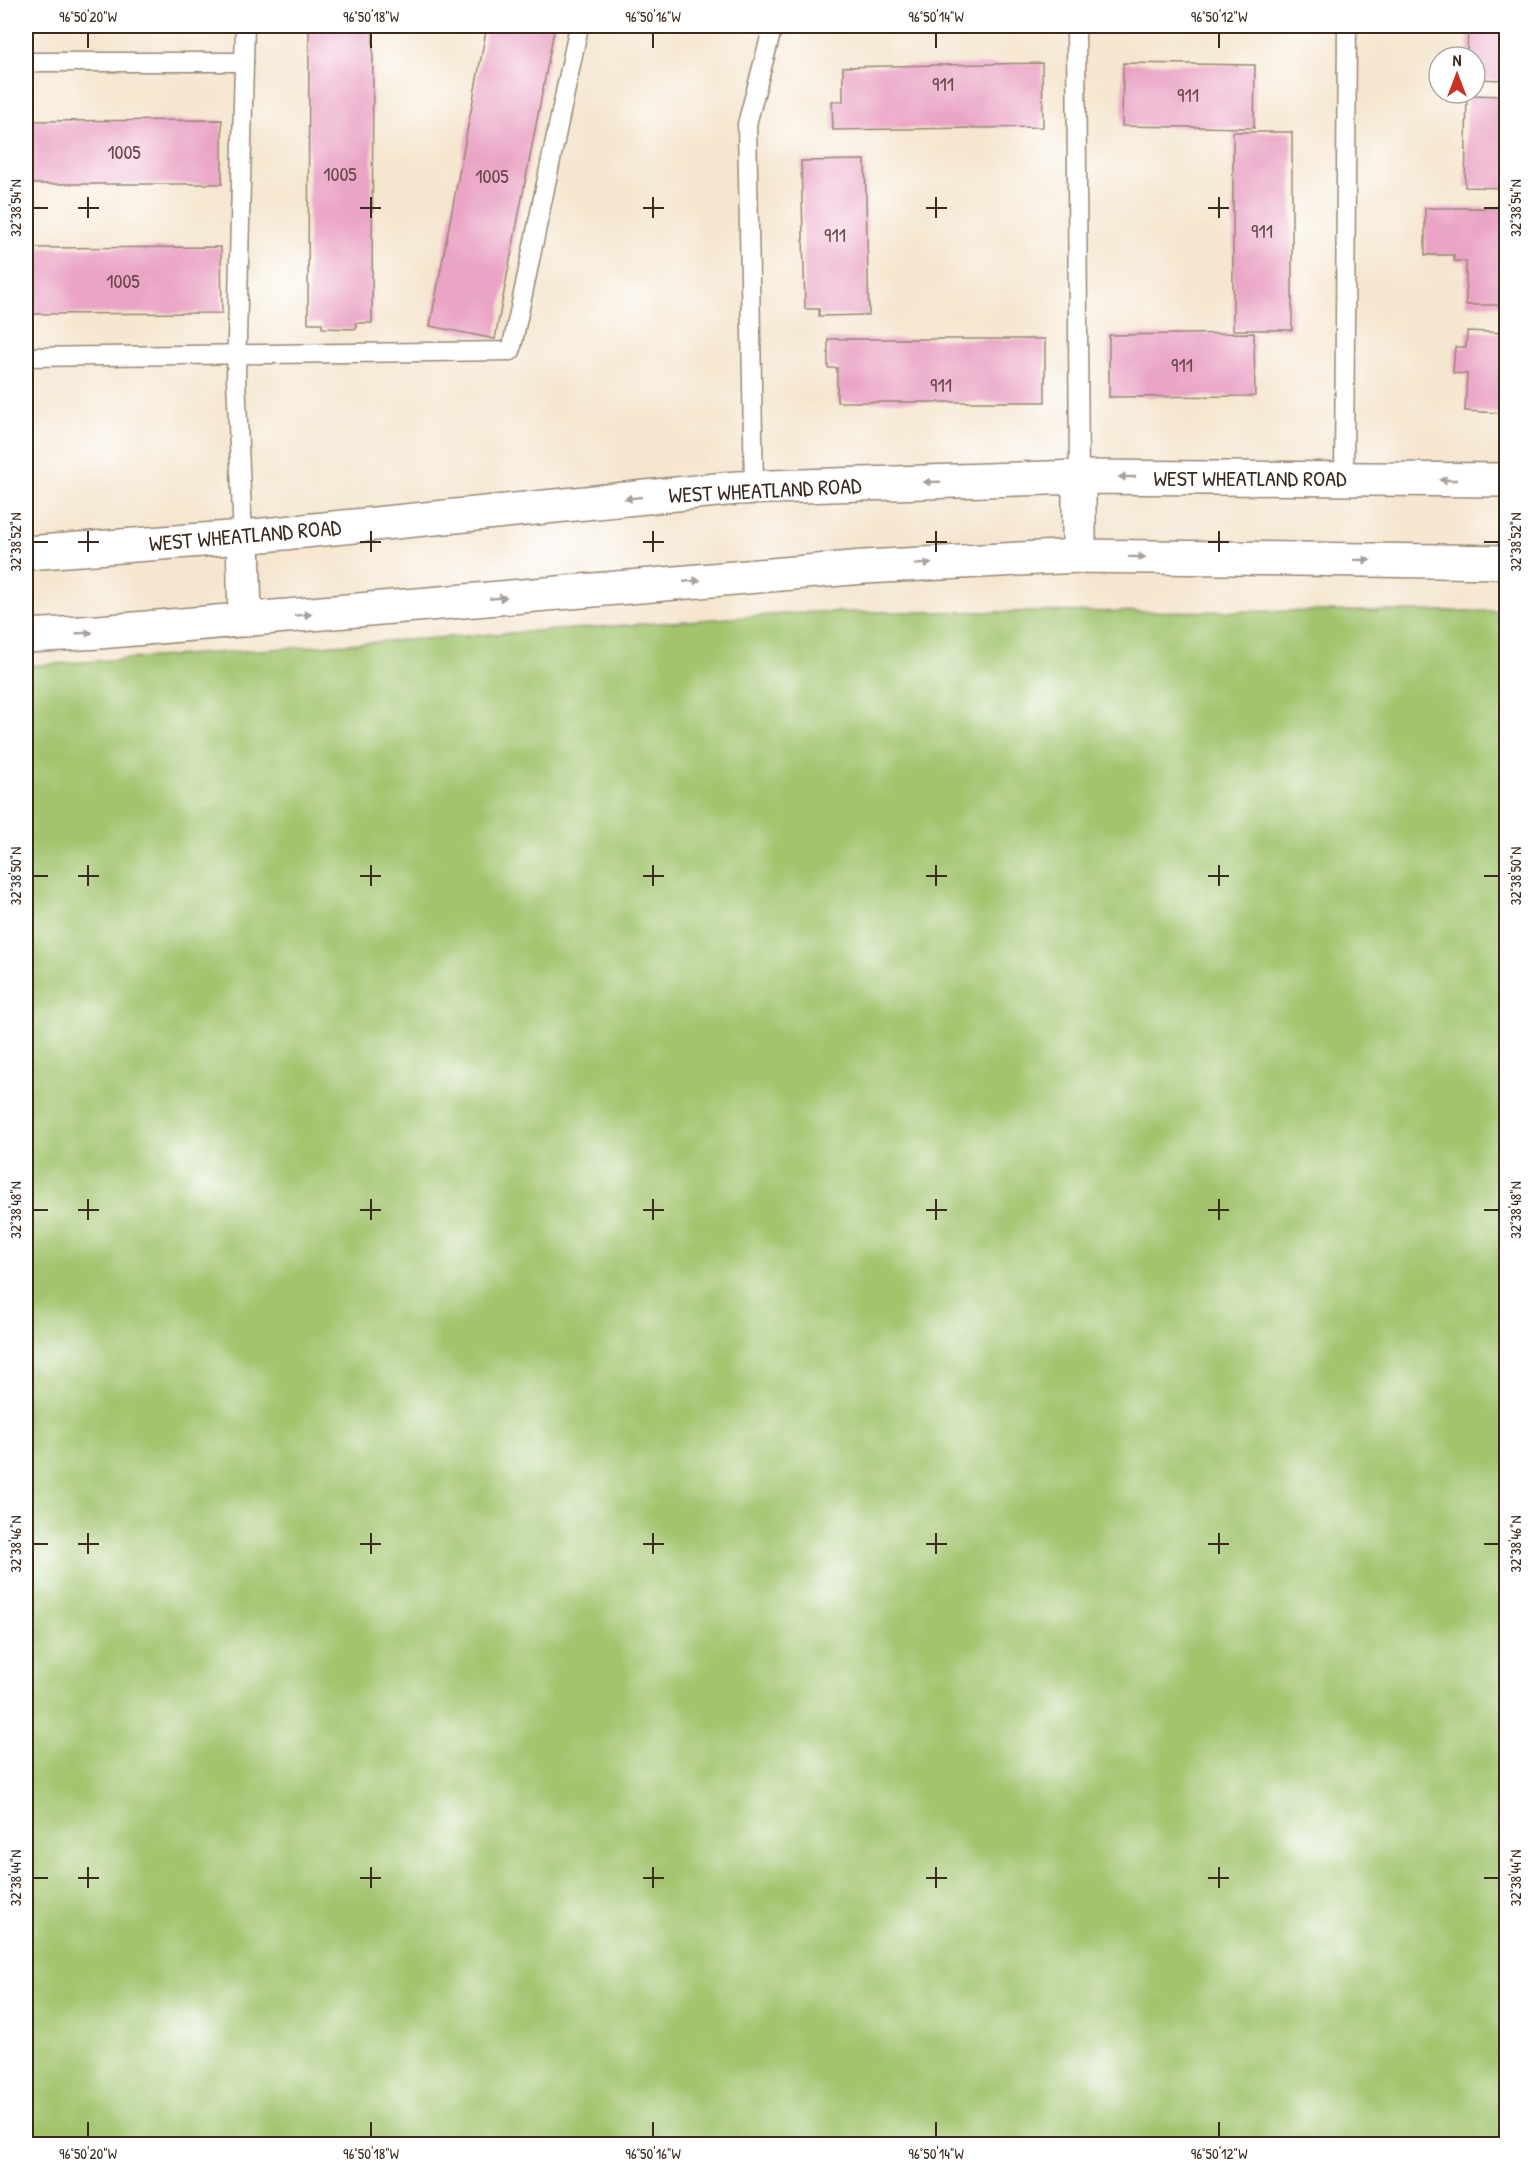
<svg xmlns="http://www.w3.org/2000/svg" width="1532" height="2170" font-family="'Patrick Hand',sans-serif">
  <rect width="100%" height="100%" fill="#fff"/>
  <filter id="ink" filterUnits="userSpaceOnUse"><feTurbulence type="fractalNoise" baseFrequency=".0167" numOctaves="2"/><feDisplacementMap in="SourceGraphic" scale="12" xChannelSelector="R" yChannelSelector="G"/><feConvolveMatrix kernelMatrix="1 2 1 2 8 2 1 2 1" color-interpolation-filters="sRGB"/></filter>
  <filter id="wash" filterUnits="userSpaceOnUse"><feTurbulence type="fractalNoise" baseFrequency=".008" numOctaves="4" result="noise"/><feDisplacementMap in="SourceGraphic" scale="24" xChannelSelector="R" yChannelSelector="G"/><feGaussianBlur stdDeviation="1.35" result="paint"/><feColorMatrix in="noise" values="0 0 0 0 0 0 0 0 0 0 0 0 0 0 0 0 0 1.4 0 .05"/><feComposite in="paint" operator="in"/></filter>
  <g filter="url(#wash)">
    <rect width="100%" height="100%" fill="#f5e6cf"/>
    <!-- green -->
    <path fill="#a1c46d" stroke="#6e7746" stroke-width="1.5" d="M1506 611V2144H26V666L816 612Z"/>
    <g id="blocks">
      <!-- building -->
      <g fill="#eaa4c5">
        <path d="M309 26H373L372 323H356V329L322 328V323H308Z"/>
        <path d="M487 26H555L495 339 430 326Z"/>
        <path d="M1468 26H1506V80L1475 79V57H1467Z"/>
        <path d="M1042 63 1043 127 833 130 832 101H843V67Z"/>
        <path d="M1123 63 1255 65 1254 128 1122 126Z"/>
        <path d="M1467 95 1506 96V188L1465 187Z"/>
        <path d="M222 120V184H26V121Z"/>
        <rect x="1233" y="132" width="59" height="198"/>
        <path d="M865 160 869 315 819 316V309H805L801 161Z"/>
        <path d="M1425 208H1506V305H1466V261H1454V255H1425Z"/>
        <path d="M221 247 222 313 26 314V248Z"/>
        <path d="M1467 331 1506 333V397H1499V413L1465 411 1467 374 1453 373 1455 347H1466Z"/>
        <path d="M1254 333 1255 396 1109 397V335Z"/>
        <path d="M828 339H1045V402H837V368H828Z"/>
      </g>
    </g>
  </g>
  <g filter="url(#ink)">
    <use href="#blocks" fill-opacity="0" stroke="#988876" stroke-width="1.5"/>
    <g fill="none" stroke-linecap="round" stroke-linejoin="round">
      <defs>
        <g id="service">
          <path d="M1076 26 1079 477"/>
          <path d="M26 62H244"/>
          <path d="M26 357 511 351 579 26"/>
          <path d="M1344 479 1347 26"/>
          <path d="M754 487 747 124 773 26"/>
          <path d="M243 537 236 378 245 26"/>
        </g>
        <g id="secondary">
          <path d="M1079 477V556"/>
          <path d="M243 537 245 620"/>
          <path d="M26 553 243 537 737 488 1079 477 1506 480"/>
          <path d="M26 636 99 632 864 567 1079 556 1506 562"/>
        </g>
      </defs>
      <!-- service casing -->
      <use href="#service" stroke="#988876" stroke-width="21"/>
      <!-- secondary casing -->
      <use href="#secondary" stroke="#988876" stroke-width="36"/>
      <!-- service -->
      <use href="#service" stroke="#fff" stroke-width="18"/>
      <!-- secondary -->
      <use href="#secondary" stroke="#fff" stroke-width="33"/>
    </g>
    <!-- one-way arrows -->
    <defs><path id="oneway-solid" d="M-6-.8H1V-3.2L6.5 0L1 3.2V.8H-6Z" transform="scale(1.5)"/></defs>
    <g fill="#a79f9a">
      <use href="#oneway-solid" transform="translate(1127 477) rotate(-180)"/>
      <use href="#oneway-solid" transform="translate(1448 480) rotate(-180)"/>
      <use href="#oneway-solid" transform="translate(932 482) rotate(178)"/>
      <use href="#oneway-solid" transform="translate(633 498) rotate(174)"/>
      <use href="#oneway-solid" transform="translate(1137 557) rotate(1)"/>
      <use href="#oneway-solid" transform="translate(1362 560) rotate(1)"/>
      <use href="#oneway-solid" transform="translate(923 564) rotate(-3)"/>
      <use href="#oneway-solid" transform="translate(692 581) rotate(-5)"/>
      <use href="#oneway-solid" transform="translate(498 598) rotate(-5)"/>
      <use href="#oneway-solid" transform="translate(303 615) rotate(-5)"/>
      <use href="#oneway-solid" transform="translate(84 633) rotate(-3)"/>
    </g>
  </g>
  <!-- ticks -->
  <path fill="none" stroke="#3b2a1e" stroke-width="2" d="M88 33V48M371 33V48M653 33V48M936 33V48M1219 33V48M88 197V218M371 197V218M653 197V218M936 197V218M1219 197V218M33 208H48M78 208H99M360 208H381M643 208H664M926 208H947M1208 208H1229M1484 208H1499M88 531V552M371 531V552M653 531V552M936 531V552M1219 531V552M33 542H48M78 542H99M360 542H381M643 542H664M926 542H947M1208 542H1229M1484 542H1499M88 865V886M371 865V886M653 865V886M936 865V886M1219 865V886M33 876H48M78 876H99M360 876H381M643 876H664M926 876H947M1208 876H1229M1484 876H1499M88 1199V1220M371 1199V1220M653 1199V1220M936 1199V1220M1219 1199V1220M33 1210H48M78 1210H99M360 1210H381M643 1210H664M926 1210H947M1208 1210H1229M1484 1210H1499M88 1533V1554M371 1533V1554M653 1533V1554M936 1533V1554M1219 1533V1554M33 1544H48M78 1544H99M360 1544H381M643 1544H664M926 1544H947M1208 1544H1229M1484 1544H1499M88 1867V1888M371 1867V1888M653 1867V1888M936 1867V1888M1219 1867V1888M33 1878H48M78 1878H99M360 1878H381M643 1878H664M926 1878H947M1208 1878H1229M1484 1878H1499M88 2122V2137M371 2122V2137M653 2122V2137M936 2122V2137M1219 2122V2137"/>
  <g text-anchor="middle" stroke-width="6" stroke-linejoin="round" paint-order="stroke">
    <!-- number labels -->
    <g font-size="20" fill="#674848">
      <text x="943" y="91">911</text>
      <text x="1188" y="102">911</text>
      <text x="124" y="159">1005</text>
      <text x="340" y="181">1005</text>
      <text x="492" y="183">1005</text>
      <text x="1262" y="238">911</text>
      <text x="835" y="242">911</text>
      <text x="123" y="288">1005</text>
      <text x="1182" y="372">911</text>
      <text x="941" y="392">911</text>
    </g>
    <!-- street labels -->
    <g font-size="22" fill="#3b2a1e" stroke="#fff">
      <text x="1250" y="486">WEST WHEATLAND ROAD</text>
      <text transform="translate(765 490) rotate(-3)" y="8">WEST WHEATLAND ROAD</text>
      <text transform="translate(245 535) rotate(-5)" y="8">WEST WHEATLAND ROAD</text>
    </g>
  </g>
  <!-- margin -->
  <rect width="1532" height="2170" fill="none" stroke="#fff" stroke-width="66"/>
  <!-- north arrow -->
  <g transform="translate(1457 75)"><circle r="28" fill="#ffffff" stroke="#b1aaa5" stroke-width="1.5"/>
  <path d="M0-4.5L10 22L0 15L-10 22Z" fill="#c8321e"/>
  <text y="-9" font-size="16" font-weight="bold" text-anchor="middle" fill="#3b2a1e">N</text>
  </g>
  <rect x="33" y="33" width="1466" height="2104" fill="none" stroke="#3b2a1e" stroke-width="2"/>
  <g font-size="15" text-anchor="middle" fill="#3b2a1e">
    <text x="88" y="22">96°50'20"W</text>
    <text x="371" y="22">96°50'18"W</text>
    <text x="653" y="22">96°50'16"W</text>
    <text x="936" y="22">96°50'14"W</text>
    <text x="1219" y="22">96°50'12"W</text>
    <text transform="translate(16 208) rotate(-90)" y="5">32°38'54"N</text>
    <text transform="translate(1516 208) rotate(-90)" y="5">32°38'54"N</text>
    <text transform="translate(16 542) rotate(-90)" y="5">32°38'52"N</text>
    <text transform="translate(1516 542) rotate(-90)" y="5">32°38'52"N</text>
    <text transform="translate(16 876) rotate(-90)" y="5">32°38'50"N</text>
    <text transform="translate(1516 876) rotate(-90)" y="5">32°38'50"N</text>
    <text transform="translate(16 1210) rotate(-90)" y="5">32°38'48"N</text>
    <text transform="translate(1516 1210) rotate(-90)" y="5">32°38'48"N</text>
    <text transform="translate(16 1544) rotate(-90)" y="5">32°38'46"N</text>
    <text transform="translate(1516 1544) rotate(-90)" y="5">32°38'46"N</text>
    <text transform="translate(16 1878) rotate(-90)" y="5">32°38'44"N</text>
    <text transform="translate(1516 1878) rotate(-90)" y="5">32°38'44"N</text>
    <text x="88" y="2159">96°50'20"W</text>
    <text x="371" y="2159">96°50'18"W</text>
    <text x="653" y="2159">96°50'16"W</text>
    <text x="936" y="2159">96°50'14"W</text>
    <text x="1219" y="2159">96°50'12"W</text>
  </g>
</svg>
